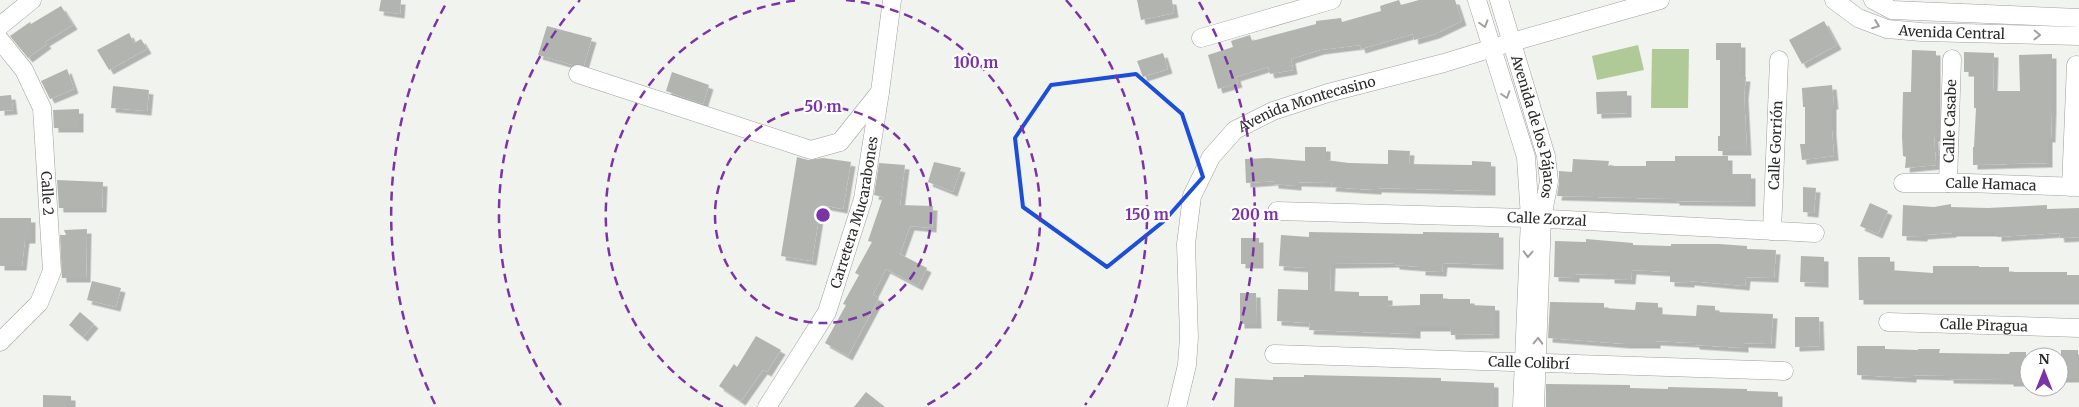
<svg xmlns="http://www.w3.org/2000/svg" width="2079" height="407" font-family="Merriweather,serif">
  <defs>
    <filter id="shadow"><feDropShadow dx="4.5" dy="4.5" stdDeviation="0" flood-color="#0004"/></filter>
  </defs>
  <rect width="100%" height="100%" fill="#f1f3ef"/>
  <!-- green -->
  <g fill="#afca97">
    <path d="M1638 45 1644 70 1597 80 1592 56Z"/>
    <path d="M1652 49H1689L1688 108H1651Z"/>
  </g>
  <!-- building -->
  <g fill="#b2b4b0" filter="url(#shadow)">
    <path d="M381 0H401L400 14 379 11Z"/>
    <path d="M1137 0H1172L1174 13 1141 20Z"/>
    <path d="M1399 0 1401 5 1419 0H1455L1462 21 1435 34 1414 40 1413 34 1361 49 1360 45 1320 50 1291 59 1293 70 1270 74 1268 67 1236 77 1238 83 1218 89 1208 55 1233 47 1231 41 1250 35 1252 41 1316 24V21L1341 18 1342 22 1381 11 1380 6Z"/>
    <path d="M61 6 73 25 45 42 47 44 28 58 10 36 30 22 31 24Z"/>
    <path d="M1824 21 1837 45 1802 64 1789 40Z"/>
    <path d="M547 26 592 38 584 65H573L538 55Z"/>
    <path d="M129 33 134 43 141 39 147 49 109 70 97 50Z"/>
    <path d="M1716 43H1741V77H1746L1744 95 1747 151H1718V136H1720V60H1716Z"/>
    <path d="M1912 50 1936 51V137H1934L1936 165 1905 168 1906 157 1903 156 1902 136 1903 92H1911Z"/>
    <path d="M1964 52 1994 53 1993 91H2020L2019 55 2052 54V107L2051 138H2048V163L1973 165V147H1974L1976 108H1974V72H1964Z"/>
    <path d="M1163 53 1168 69 1143 77 1137 61Z"/>
    <path d="M67 69 74 89 50 99 41 81Z"/>
    <path d="M672 72 709 85 703 104 666 91Z"/>
    <path d="M1832 85 1834 105H1832V131L1834 156 1802 160 1800 144H1805V107H1803L1802 88Z"/>
    <path d="M113 86 149 90 147 111 111 108Z"/>
    <path d="M1627 91V113L1597 114 1596 92Z"/>
    <path d="M11 95 13 110 0 111V96Z"/>
    <path d="M79 109V128H54L53 110Z"/>
    <path d="M1305 147H1326V160L1349 163 1388 164V150L1410 151 1409 164 1472 165V161L1491 162V191L1377 188V190L1359 189 1331 187 1332 183 1297 182V186L1274 184V181L1246 183 1245 159 1268 158 1305 161Z"/>
    <path d="M1675 156H1728V174H1751V202L1675 201V199L1557 196 1559 183V171L1572 172 1573 159 1609 161 1608 166H1646V161H1675Z"/>
    <path d="M797 157 808 160 823 158 851 162 843 209 821 205 812 261 781 256Z"/>
    <path d="M934 162 961 168 953 192 928 182Z"/>
    <path d="M879 163 905 165 900 205 933 206 932 228 910 226 900 254 927 268 918 286 886 269 873 295 879 298 848 356 825 343 846 305 843 304 859 275 855 273 872 242 868 241 883 197 874 195Z"/>
    <path d="M57 180 103 182 102 208H59Z"/>
    <path d="M1803 187 1816 188 1814 213 1803 212Z"/>
    <path d="M1870 203 1888 211 1878 234 1860 226Z"/>
    <path d="M1951 204V207L1988 208 2047 205V209L2079 208V237L2060 238 2059 233 1997 237V232H1952V233L1923 235V237L1902 236 1903 205 1934 207Z"/>
    <path d="M0 218H31V239H25L22 266H0Z"/>
    <path d="M87 229 86 278H62L60 235H66L64 230Z"/>
    <path d="M1309 232 1423 234V232L1499 233V265L1443 263 1442 272 1421 271V267L1395 265V263L1331 264 1330 291 1359 292V296H1388V306L1420 305V294H1443V299H1470V305L1495 306V334L1451 335 1450 327H1416V334L1309 330 1310 323 1277 321 1278 289 1308 290V268L1279 266 1281 235 1309 237Z"/>
    <rect x="1241" y="238" width="18" height="26"/>
    <path d="M1586 239 1633 243V245L1671 246V244H1719L1747 246V249L1776 250 1774 278 1746 277 1745 286 1690 281V283L1670 282V272L1632 270 1631 280 1610 279V275L1575 274V278L1554 277 1555 241 1586 242Z"/>
    <path d="M1801 256 1824 257V283L1800 282Z"/>
    <path d="M1858 257H1890V270L1933 273V266H1979V267H2009V272H2067V275H2079V300H1859Z"/>
    <path d="M92 281 121 288 116 307 87 300Z"/>
    <path d="M1240 293H1256L1257 324H1240Z"/>
    <path d="M1550 302 1604 303V308L1635 310 1636 302 1658 303V314L1696 316 1697 305 1715 306V312L1773 314 1771 344 1744 343V348L1695 345V343L1656 341V344H1626L1548 338Z"/>
    <path d="M80 312 94 324 83 337 69 325Z"/>
    <path d="M1795 317H1819L1820 346 1795 347Z"/>
    <path d="M756 336 781 350 767 372 763 370 741 401 719 386 734 364 737 367Z"/>
    <path d="M1857 346H1885V349L1918 350V349H1940L1939 353 2009 354 2010 352H2026V382H2009V380L1949 379V376L1912 375V378L1857 375Z"/>
    <rect x="2061" y="350" width="17" height="28"/>
    <path d="M1304 375 1441 378V381L1494 383V407H1234L1235 378 1273 380V377H1304Z"/>
    <path d="M1546 384 1630 385V388L1668 389V387L1747 389V391L1778 392V407H1546Z"/>
    <path d="M866 392 885 407H854Z"/>
    <path d="M43 395 71 396V407H43Z"/>
  </g>
  <g fill="none" stroke-linecap="round" stroke-linejoin="round">
    <defs>
      <g id="minor">
        <path d="M1477 0 1526 157 1530 218 1522 407"/>
        <path id="s1" d="M1499 0 1546 156 1549 181 1542 218 1535 407"/>
        <path id="s2" d="M1834 0 1858 18 1887 29 1921 32 2079 36"/>
        <path d="M1873 0 1892 10 2079 18"/>
        <path d="M0 26 32 0"/>
        <path d="M1201 38 1332 0"/>
        <path id="s3" d="M0 40 24 70 42 108 52 271 39 303 0 342"/>
        <path d="M578 74 811 150 840 142 880 92"/>
        <path id="s4" d="M1903 183H1968L2079 187"/>
        <path id="s5" d="M1948 183 1952 59"/>
        <path d="M2071 187 2076 65"/>
        <path id="s6" d="M1277 211 1530 218 1815 233"/>
        <path id="s7" d="M1772 231 1779 60"/>
        <path id="s8" d="M1888 322 2079 328"/>
        <path id="s9" d="M1274 354 1784 371"/>
        <path id="s10" d="M767 407 827 312 863 199 880 92 892 0"/>
        <path id="s11" d="M1177 407 1187 365 1189 337 1186 244 1192 196 1211 157 1235 130 1273 111 1328 93 1444 63 1512 42 1660 0"/>
      </g>
    </defs>
    <!-- minor casing -->
    <use href="#minor" stroke="#9ea19d" stroke-width="19"/>
    <!-- minor -->
    <use href="#minor" stroke="#fff" stroke-width="18"/>
  </g>
  <!-- one-way arrows -->
  <defs><path id="oneway-chevron" d="M-2-3.5L2.5 0L-2 3.5" fill="none" stroke-width="1.6" stroke-linecap="round" stroke-linejoin="round" transform="scale(1.25)"/></defs>
  <g stroke="#a0a09f">
    <use href="#oneway-chevron" transform="translate(1484 24) rotate(74)"/>
    <use href="#oneway-chevron" transform="translate(1876 25) rotate(21)"/>
    <use href="#oneway-chevron" transform="translate(2037 35) rotate(1)"/>
    <use href="#oneway-chevron" transform="translate(1506 95) rotate(72)"/>
    <use href="#oneway-chevron" transform="translate(1528 254) rotate(92)"/>
    <use href="#oneway-chevron" transform="translate(1538 341) rotate(-88)"/>
  </g>
  <!-- marked area -->
  <path fill="none" stroke="#1d4ed8" stroke-width="4" stroke-linejoin="round" d="M1136 74 1182 114 1203 177 1164 221 1107 267 1023 207 1015 138 1051 85Z"/>
  <!-- distance rings -->
  <g fill="none" stroke="#7c33a6" stroke-width="2.5" stroke-dasharray="9 6">
    <circle cx="823" cy="215" r="108"/>
    <path d="M723 407A216 216 0 0 1 800 0M846 0A216 216 0 0 1 923 407"/>
    <path d="M561 405A324 324 0 0 1 580 0M1066 0A324 324 0 0 1 1085 405"/>
    <path d="M435 404A432 432 0 0 1 447 2M1199 2A432 432 0 0 1 1211 404"/>
  </g>
  <g text-anchor="middle" stroke-width="4.5" stroke-linejoin="round" paint-order="stroke">
    <!-- street labels -->
    <g font-size="14" fill="#2b2c2a" stroke="#fff">
      <text dy="5" stroke="none"><textPath href="#s2" startOffset="126">Avenida Central</textPath></text>
      <text dy="5" stroke="none"><textPath href="#s11" startOffset="369">Avenida Montecasino</textPath></text>
      <text dy="5" stroke="none"><textPath href="#s5" startOffset="62">Calle Casabe</textPath></text>
      <text dy="5" stroke="none"><textPath href="#s1" startOffset="132">Avenida de los Pájaros</textPath></text>
      <text dy="5" stroke="none"><textPath href="#s7" startOffset="86">Calle Gorrión</textPath></text>
      <text dy="5" stroke="none"><textPath href="#s4" startOffset="88">Calle Hamaca</textPath></text>
      <text dy="5" stroke="none"><textPath href="#s3" startOffset="166">Calle 2</textPath></text>
      <text dy="5" stroke="none"><textPath href="#s10" startOffset="216">Carretera Mucarabones</textPath></text>
      <text dy="5" stroke="none"><textPath href="#s6" startOffset="270">Calle Zorzal</textPath></text>
      <text dy="5" stroke="none"><textPath href="#s8" startOffset="96">Calle Piragua</textPath></text>
      <text dy="5" stroke="none"><textPath href="#s9" startOffset="255">Calle Colibrí</textPath></text>
    </g>
  </g>
  <circle cx="823" cy="215" r="8" fill="#7c33a6" stroke="#fff" stroke-width="2.5"/>
  <g font-size="15" text-anchor="middle" font-weight="bold" fill="#7c33a6" stroke="#fff" stroke-width="4.5" stroke-linejoin="round" paint-order="stroke">
    <text x="976" y="68">100 m</text>
    <text x="823" y="112">50 m</text>
    <text x="1147" y="220">150 m</text>
    <text x="1255" y="220">200 m</text>
  </g>
  <!-- north arrow -->
  <g transform="translate(2044 372)"><circle r="24" fill="#ffffff" stroke="#aaabaa"/>
  <path d="M0-4L9 19L0 12L-9 19Z" fill="#7c33a6"/>
  <text y="-8" font-size="14" font-weight="bold" text-anchor="middle" fill="#2b2c2a">N</text>
  </g>
</svg>
